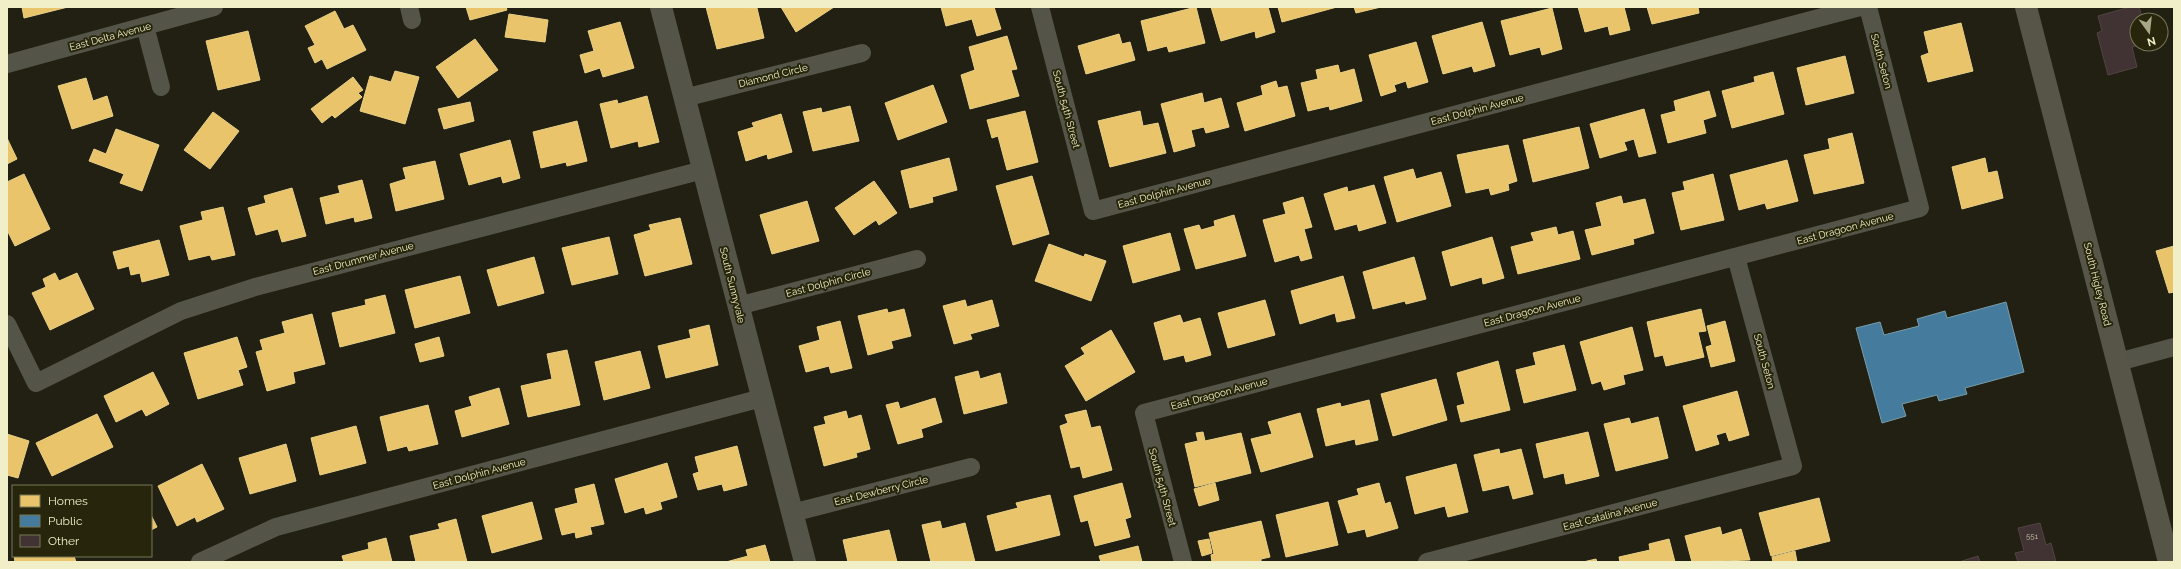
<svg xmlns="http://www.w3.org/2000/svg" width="2181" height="569" font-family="Raleway,sans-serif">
  <rect width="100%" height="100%" fill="#212012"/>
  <!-- homes -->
  <g fill="#e9c46a" stroke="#ebd186">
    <path d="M22 7H68L24 18Z"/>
    <path d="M466 7H506L507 10 470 20Z"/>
    <path d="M706 7 757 8 764 38 717 49Z"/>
    <path d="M781 7H834L796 32Z"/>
    <path d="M941 7H994L1001 29 977 36 972 19 946 26Z"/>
    <path d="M1196 7 1205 43 1169 52 1167 46 1148 51 1141 21Z"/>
    <path d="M1211 7H1268L1275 32 1256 38 1255 31 1221 41Z"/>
    <path d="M1278 7H1337L1282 22Z"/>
    <path d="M1354 7H1381L1356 13Z"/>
    <path d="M1578 7H1624L1630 30 1610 35 1608 26 1585 32Z"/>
    <path d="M1647 7H1698L1699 13 1652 24Z"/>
    <path d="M1552 8 1562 49 1542 55 1540 47 1510 55 1501 21Z"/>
    <path d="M335 11 344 29 353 25 366 50 327 69 322 59 315 63 308 48 315 45 305 26Z"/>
    <path d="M509 14 548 20 545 42 505 37Z"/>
    <path d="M620 22 634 68 603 77 600 68 585 73 580 55 594 51 588 31Z"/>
    <path d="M1482 22 1495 66 1474 72 1472 66 1443 74 1432 36Z"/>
    <path d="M1961 23 1973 71 1928 82 1921 56 1929 53 1924 32Z"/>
    <path d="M248 31 260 80 218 90 206 41Z"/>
    <path d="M1119 34 1122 44 1130 42 1135 60 1086 74 1078 46Z"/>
    <path d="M1007 36 1017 69 1011 70 1019 96 970 109 961 75 975 70 969 47Z"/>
    <path d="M475 39 498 70 458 98 436 67Z"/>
    <path d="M1416 42 1428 82 1408 88 1406 81 1394 85 1396 91 1381 96 1369 55Z"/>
    <path d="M1845 56 1854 93 1806 105 1797 68Z"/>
    <path d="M1338 65 1340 73 1354 69 1362 101 1330 110 1329 106 1308 111 1301 83 1318 79 1316 70Z"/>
    <path d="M395 71 419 77 405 124 360 111 370 76 391 82Z"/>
    <path d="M1773 72 1784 114 1732 128 1722 91 1755 82 1754 77Z"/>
    <path d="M353 77 363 90 358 93 362 97 335 118 332 115 322 123 311 109Z"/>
    <path d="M86 78 93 101 107 96 113 116 72 129 58 86Z"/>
    <path d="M1276 81 1278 88 1287 86 1295 116 1245 131 1237 103 1263 95 1261 86Z"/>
    <path d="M933 85 947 122 898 140 885 103Z"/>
    <path d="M1709 91 1716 116 1703 120 1706 133 1668 143 1661 115 1676 111 1674 101Z"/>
    <path d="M1202 93 1204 103 1221 98 1229 127 1206 133 1204 127 1191 130 1195 146 1174 152 1161 104Z"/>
    <path d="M647 96 659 142 639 147 638 141 611 148 600 104 617 100 618 104Z"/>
    <path d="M470 102 474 121 444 129 438 109Z"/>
    <path d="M850 106 859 141 813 151 803 112 821 108 822 113Z"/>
    <path d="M1644 109 1656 153 1639 157 1634 139 1624 142 1627 150 1600 158 1590 124Z"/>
    <path d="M1025 111 1038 162 1007 170 998 136 992 138 987 120Z"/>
    <path d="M1140 111 1143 126 1158 123 1166 153 1110 167 1098 121Z"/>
    <path d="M213 112 239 131 210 169 184 150Z"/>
    <path d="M781 114 792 152 768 159 767 154 746 161 738 132 754 127 752 123Z"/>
    <path d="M577 121 587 161 567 166 566 162 541 168 533 132Z"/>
    <path d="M1579 127 1589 168 1533 182 1523 140Z"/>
    <path d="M116 129 159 145 142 191 120 183 124 174 89 161 94 149 106 154Z"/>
    <path d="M1852 133 1864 183 1814 194 1804 155 1830 149 1828 139Z"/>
    <path d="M7 138 17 159 7 164Z"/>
    <path d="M510 140 520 178 503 183 501 176 469 185 460 154Z"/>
    <path d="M1508 145 1517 181 1508 184 1509 190 1491 195 1489 188 1466 193 1457 155Z"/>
    <path d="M949 158 957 190 932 197 933 202 910 208 901 171Z"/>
    <path d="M1985 158 1988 173 1997 171 2003 198 1962 209 1952 167Z"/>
    <path d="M1787 160 1798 201 1767 209 1765 203 1739 210 1730 175Z"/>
    <path d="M435 161 444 199 396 211 390 184 406 179 403 168Z"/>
    <path d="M1413 169 1416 179 1441 172 1451 206 1397 222 1384 177Z"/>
    <path d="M24 174 50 229 15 246 7 230V182Z"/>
    <path d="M1713 174 1724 220 1681 230 1672 193 1685 190 1683 182Z"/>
    <path d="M1032 176 1049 234 1013 245 996 186Z"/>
    <path d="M362 180 372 218 355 222 354 217 326 224 320 198 340 193 338 186Z"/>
    <path d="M874 181 897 213 879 225 876 220 854 235 835 208Z"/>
    <path d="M1374 185 1386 223 1359 231 1357 224 1335 230 1324 194 1347 187 1348 192Z"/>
    <path d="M292 188 306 236 282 242 278 229 256 235 248 208 266 203 264 196Z"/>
    <path d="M1621 196 1623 204 1645 199 1654 233 1633 239 1634 244 1592 255 1585 230 1602 226 1596 203Z"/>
    <path d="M1303 197 1312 227 1304 229 1312 258 1301 261 1299 255 1275 262 1263 220 1286 214 1283 203Z"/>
    <path d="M807 201 819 241 772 254 760 215Z"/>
    <path d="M223 207 235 255 212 260 210 255 189 260 180 226 203 220 201 212Z"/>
    <path d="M1234 215 1246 256 1196 269 1184 229 1199 225 1201 230 1215 226 1214 221Z"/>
    <path d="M680 218 692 264 645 276 634 235 651 230 649 225Z"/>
    <path d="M1556 227 1558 235 1573 231 1580 259 1518 274 1511 247 1534 241 1531 233Z"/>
    <path d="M1170 233 1180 270 1133 283 1123 246Z"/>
    <path d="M609 237 618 274 572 285 562 248Z"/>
    <path d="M1492 237 1504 278 1483 284 1482 277 1451 286 1442 252Z"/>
    <path d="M159 240 169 275 142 282 140 273 131 275 129 266 118 269 113 252Z"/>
    <path d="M1049 244 1084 257 1085 254 1106 261 1091 301 1035 281Z"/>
    <path d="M2174 246V292L2169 293 2156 251Z"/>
    <path d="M534 257 544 293 498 306 487 270Z"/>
    <path d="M1414 257 1426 299 1406 304 1405 301 1373 309 1363 272Z"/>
    <path d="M55 273 59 281 77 273 94 309 50 330 32 293 46 287 43 279Z"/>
    <path d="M460 276 470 313 415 328 405 290Z"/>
    <path d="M1343 276 1355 318 1337 322 1335 313 1300 324 1291 291Z"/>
    <path d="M385 295 395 333 340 347 332 313 366 305 365 300Z"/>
    <path d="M965 300 967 307 992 300 999 326 970 334 972 339 954 344 943 306Z"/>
    <path d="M1265 300 1275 335 1228 348 1218 313Z"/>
    <path d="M887 309 888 313 904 309 911 336 891 341 893 348 868 355 858 316Z"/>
    <path d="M1701 309 1706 331 1698 332 1704 357 1666 366 1663 355 1655 357 1647 322Z"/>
    <path d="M312 314 325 364 293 372 295 383 267 391 256 352 263 350 260 340 285 333 282 322Z"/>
    <path d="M1180 315 1183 323 1200 318 1211 355 1186 362 1184 355 1164 360 1154 323Z"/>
    <path d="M840 321 852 368 831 373 829 366 806 372 799 346 820 340 817 327Z"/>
    <path d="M1725 321 1735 361 1711 367 1706 347 1712 345 1707 326Z"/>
    <path d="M709 325 718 365 666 378 658 346 691 338 689 330Z"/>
    <path d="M1632 327 1643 370 1623 375 1625 384 1604 390 1601 381 1592 384 1580 342Z"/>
    <path d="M1111 330 1135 372 1086 401 1065 366 1085 354 1081 348Z"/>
    <path d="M237 337 247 367 238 370 243 385 198 399 184 353Z"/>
    <path d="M439 337 444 356 420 362 415 344Z"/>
    <path d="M1564 345 1576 390 1524 403 1516 370 1536 365 1533 353Z"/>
    <path d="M567 350 580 405 528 417 521 386 552 379 547 354Z"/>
    <path d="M640 351 650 388 604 400 595 362Z"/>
    <path d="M1498 361 1510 410 1461 422 1457 406 1465 404 1457 373Z"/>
    <path d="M978 371 980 379 1000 373 1007 403 964 414 955 377Z"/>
    <path d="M153 372 169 404 146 416 142 409 116 422 104 396Z"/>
    <path d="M1436 379 1447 420 1393 436 1381 394Z"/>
    <path d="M499 388 509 424 462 437 455 411 472 406 469 397Z"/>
    <path d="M1737 391 1749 435 1729 441 1726 432 1716 435 1719 444 1696 451 1683 406Z"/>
    <path d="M935 398 942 422 921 429 923 437 898 444 886 405 898 402 900 409Z"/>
    <path d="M1369 400 1378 440 1356 445 1355 439 1326 446 1317 409 1340 403 1341 407Z"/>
    <path d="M428 405 438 444 409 451 407 446 388 451 380 417Z"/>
    <path d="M1086 410 1091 428 1100 426 1112 470 1083 478 1080 466 1071 468 1060 426 1068 423 1065 415Z"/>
    <path d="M846 411 848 419 861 415 870 449 856 453 857 457 824 466 814 427 826 424 824 417Z"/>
    <path d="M1300 413 1313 457 1261 472 1251 439 1272 434 1268 422Z"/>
    <path d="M97 414 113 447 52 476 36 443Z"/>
    <path d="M1658 417 1668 458 1616 471 1604 424 1629 418 1631 424Z"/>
    <path d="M356 426 366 463 320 475 311 438Z"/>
    <path d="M1203 432 1205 441 1241 433 1251 473 1195 487 1185 444 1198 441 1196 433Z"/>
    <path d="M1588 432 1599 476 1566 484 1564 473 1544 478 1536 444Z"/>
    <path d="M7 434 29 441 18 478 7 475Z"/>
    <path d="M286 444 296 481 250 494 239 458Z"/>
    <path d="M737 446 747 485 724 491 722 484 698 490 693 474 699 472 695 457Z"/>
    <path d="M1499 449 1500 454 1521 449 1533 494 1513 499 1509 485 1483 491 1474 455Z"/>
    <path d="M667 463 677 497 660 502 662 509 646 514 644 507 625 513 615 479Z"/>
    <path d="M202 464 224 509 197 522 195 517 177 526 158 486Z"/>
    <path d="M1456 464 1468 512 1448 517 1445 506 1415 514 1406 477Z"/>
    <path d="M1122 483 1131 517 1125 519 1130 537 1095 546 1088 520 1081 522 1074 496Z"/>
    <path d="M1215 483 1219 500 1199 506 1194 489Z"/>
    <path d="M1379 483 1385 504 1390 502 1398 528 1367 537 1365 529 1348 533 1338 501 1359 495 1357 489Z"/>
    <path d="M594 484 604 524 590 527 592 534 576 538 575 532 562 535 555 509 578 503 575 489Z"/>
    <path d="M1050 495 1060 535 996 551 987 516 1018 508 1016 503Z"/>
    <path d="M1819 498 1830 541 1771 556 1759 513Z"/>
    <path d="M532 502 542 539 492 553 482 516Z"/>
    <path d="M1328 502 1338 545 1286 557 1276 515Z"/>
    <path d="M151 515 157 527 151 530Z"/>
    <path d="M456 519 467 562H416L410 536 440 529 438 524Z"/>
    <path d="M940 521 942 529 965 523 975 562H931L922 525Z"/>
    <path d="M1261 521 1270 557 1261 559V562H1212L1211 555 1214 554 1209 533Z"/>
    <path d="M1720 527 1722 535 1741 529 1750 560 1692 562 1685 536Z"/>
    <path d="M889 530 897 562H848L843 540Z"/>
    <path d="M386 538 392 562H344L342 556 369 549 368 543Z"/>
    <path d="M1209 539 1212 553 1202 556 1198 541Z"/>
    <path d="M1669 539 1675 562H1620L1619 557 1650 550 1649 544Z"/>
    <path d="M765 545 770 562H726L748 556 746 550Z"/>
    <path d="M1138 546 1142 562H1101L1099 556Z"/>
    <path d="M1795 551 1797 562H1773L1772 557Z"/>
    <path d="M14 556H74L76 562H15Z"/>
    <path d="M1596 559 1597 562H1583Z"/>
  </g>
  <!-- public -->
  <path fill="#457b9d" stroke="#789eaa" d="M2006 302 2024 372 1965 388 1967 394 1939 401 1937 395 1902 404 1906 416 1882 423 1856 328 1880 322 1884 335 1919 326 1917 319 1945 311 1947 318Z"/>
  <!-- building -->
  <g fill="#413233" stroke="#514443">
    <path d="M2130 7H2139L2143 20H2137V44H2144L2132 47 2137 67 2108 75 2097 33 2102 31 2098 16Z"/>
    <path d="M2040 523 2046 545 2051 543 2056 562H2018L2015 553 2024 551 2018 528Z"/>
    <path d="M1978 556 1980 562H1959Z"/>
  </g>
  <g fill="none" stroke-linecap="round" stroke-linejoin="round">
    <!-- minor -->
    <g stroke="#545448" stroke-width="18">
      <path d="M409 7 412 20"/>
      <path d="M1040 7 1093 211 1860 7"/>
      <path d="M145 26 161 87"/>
      <path d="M7 64 214 7"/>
      <path d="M684 98 862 53"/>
      <path d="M738 306 917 259"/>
      <path d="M7 324 36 383 181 311 255 287 703 170"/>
      <path d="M2118 362 2174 347"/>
      <path d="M792 513 971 467"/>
      <path d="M200 562 276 527 762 398"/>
      <path d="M1183 562 1144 413 1920 208 1868 7"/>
      <path d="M1427 562 1793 466 1736 257"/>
    </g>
    <!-- tertiary -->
    <path stroke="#545448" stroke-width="22" d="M661 7 805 562"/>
    <!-- secondary -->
    <path stroke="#565547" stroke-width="22" d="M2026 7 2169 562"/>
  </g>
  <g text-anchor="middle" stroke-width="4" stroke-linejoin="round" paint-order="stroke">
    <!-- number labels -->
    <g font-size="8" fill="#c4c0a2">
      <text x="2032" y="539">551</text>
    </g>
    <!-- street labels -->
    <g font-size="10" fill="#f0efc7" stroke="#27260c">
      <text transform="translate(110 36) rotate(-15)" y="4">East Delta Avenue</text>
      <text transform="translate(1882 61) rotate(75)" y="4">South Seton</text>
      <text transform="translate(773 75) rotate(-14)" y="4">Diamond Circle</text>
      <text transform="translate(1067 109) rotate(75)" y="4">South 54th Street</text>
      <text transform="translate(1477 109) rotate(-15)" y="4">East Dolphin Avenue</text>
      <text transform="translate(1164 192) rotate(-15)" y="4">East Dolphin Avenue</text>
      <text transform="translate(1845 228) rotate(-15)" y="4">East Dragoon Avenue</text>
      <text transform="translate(363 258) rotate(-15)" y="4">East Drummer Avenue</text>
      <text transform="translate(828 282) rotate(-15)" y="4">East Dolphin Circle</text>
      <text transform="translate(2098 284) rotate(76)" y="4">South Higley Road</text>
      <text transform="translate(733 285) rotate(76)" y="4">South Sunnyvale</text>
      <text transform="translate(1532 310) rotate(-15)" y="4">East Dragoon Avenue</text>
      <text transform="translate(1765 361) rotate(75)" y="4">South Seton</text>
      <text transform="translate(1219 393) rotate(-15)" y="4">East Dragoon Avenue</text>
      <text transform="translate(479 473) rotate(-15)" y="4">East Dolphin Avenue</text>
      <text transform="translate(1163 487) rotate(75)" y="4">South 54th Street</text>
      <text transform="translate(881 490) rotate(-14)" y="4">East Dewberry Circle</text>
      <text transform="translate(1610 514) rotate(-15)" y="4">East Catalina Avenue</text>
    </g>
  </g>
  <!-- border -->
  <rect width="2181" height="569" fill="none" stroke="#f0efc7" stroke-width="16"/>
  <!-- legend -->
  <rect x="12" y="485" width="140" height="72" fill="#27260c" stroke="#777657"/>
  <rect x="20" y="495" width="20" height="12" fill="#e9c46a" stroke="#777657"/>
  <text x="48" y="505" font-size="12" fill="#f0efc7">Homes</text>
  <rect x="20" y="515" width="20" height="12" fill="#457b9d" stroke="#777657"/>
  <text x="48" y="525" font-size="12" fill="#f0efc7">Public</text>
  <rect x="20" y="535" width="20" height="12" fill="#413233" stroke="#777657"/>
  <text x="48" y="545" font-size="12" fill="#f0efc7">Other</text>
  <!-- north arrow -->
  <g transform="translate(2149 32) rotate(165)"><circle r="19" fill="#27260c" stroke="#777657"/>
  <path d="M0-3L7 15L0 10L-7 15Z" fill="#a8a788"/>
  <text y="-6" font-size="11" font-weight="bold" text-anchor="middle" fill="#f0efc7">N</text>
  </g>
</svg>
